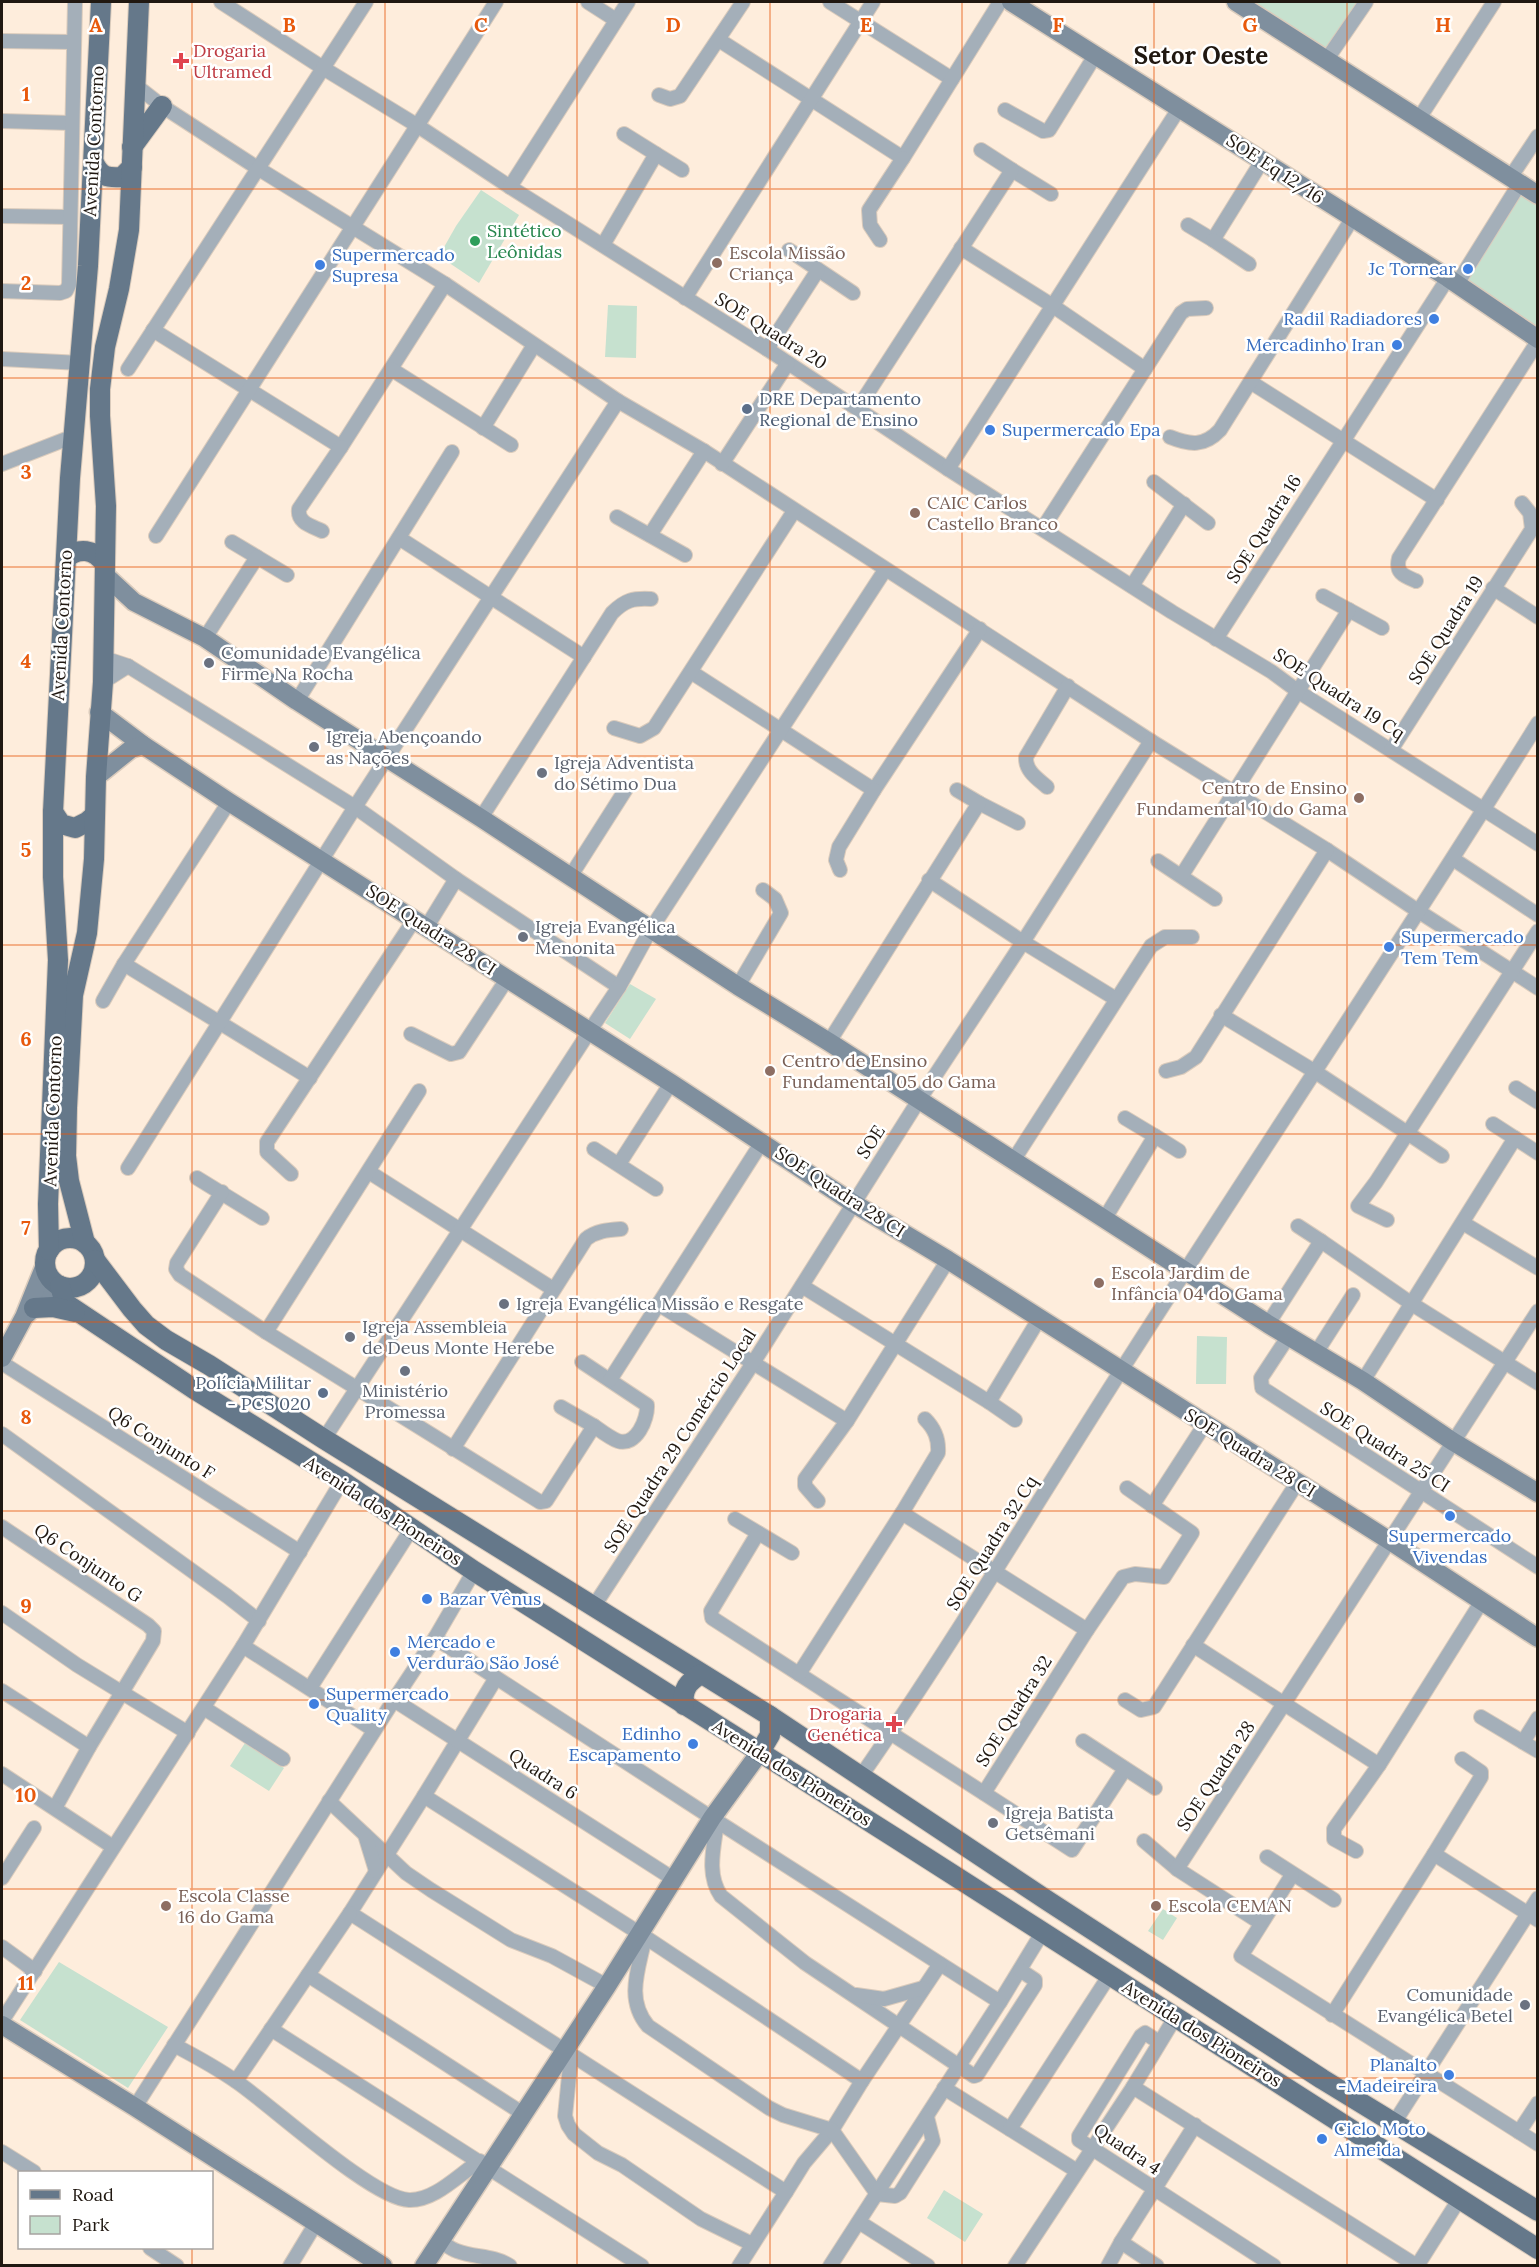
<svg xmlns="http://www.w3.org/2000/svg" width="1539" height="2267" font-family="Lora,serif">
  <rect width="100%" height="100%" fill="#feeddc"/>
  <!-- green -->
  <g fill="#c6e1cf">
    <path d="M1249 2H1360L1329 51Z"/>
    <path d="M481 190 519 215 479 283 439 256 456 226Z"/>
    <path d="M1520 192 1537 203V328L1466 280Z"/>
    <path d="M608 305 637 306 636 358 605 357Z"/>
    <path d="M630 984 656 999 630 1039 605 1023Z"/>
    <path d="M1197 1336 1227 1337 1226 1384H1196Z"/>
    <path d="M245 1743 284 1768 269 1791 230 1766Z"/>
    <path d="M1163 1909 1177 1918 1163 1940 1148 1931Z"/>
    <path d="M59 1962 168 2027 128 2088 20 2020Z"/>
    <path d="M944 2190 983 2214 965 2242 927 2218Z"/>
  </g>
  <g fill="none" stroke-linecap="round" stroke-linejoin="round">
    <defs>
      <g id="street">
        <path d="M221 2 323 68 418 126 510 187 767 349 948 469 1172 612 1272 672 1299 692 1538 844"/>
        <path d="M588 2 616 20"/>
        <path d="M830 2 952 79"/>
        <path d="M719 40 903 158 1000 2"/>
        <path d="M2 41 73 42"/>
        <path d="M1327 59 1366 2"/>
        <path d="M134 84 162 106 259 169 445 284 618 401 704 451 1151 741 1327 850 1418 911 1538 988"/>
        <path d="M659 95 670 99 680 96 743 2"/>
        <path d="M1005 110 1043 131 1049 130 1096 54"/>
        <path d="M1418 120 1494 2"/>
        <path d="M2 121 71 123"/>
        <path d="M656 154 682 170"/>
        <path d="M1012 170 1051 194"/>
        <path d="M1510 178 1538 136"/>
        <path d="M510 187 628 2"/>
        <path d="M2 216 70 217"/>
        <path d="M1188 225 1213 240 1262 161"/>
        <path d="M880 240 870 225 869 210 903 158"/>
        <path d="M1213 240 1249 264"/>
        <path d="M603 245 656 154 624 134"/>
        <path d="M961 248 1053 306 1145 369"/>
        <path d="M789 250 853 293"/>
        <path d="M1457 284 1520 183"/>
        <path d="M2 291 60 293 66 291 69 285 75 2"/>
        <path d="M685 298 873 2"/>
        <path d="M153 330 341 447 445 284"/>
        <path d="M767 349 818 270"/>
        <path d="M2 359 81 363"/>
        <path d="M128 369 366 2"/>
        <path d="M391 369 511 445"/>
        <path d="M1252 383 1437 500"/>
        <path d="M858 408 1012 170 981 150"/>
        <path d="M483 428 534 345"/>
        <path d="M1170 437C1190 445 1204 447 1220 430L1352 219"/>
        <path d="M2 464 74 436"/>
        <path d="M722 464 788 363"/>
        <path d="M948 469 1180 107"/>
        <path d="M1154 482 1208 523"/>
        <path d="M617 517 685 555"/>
        <path d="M1043 528 1181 313 1187 309 1206 308"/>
        <path d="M322 531C312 526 297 523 299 509L341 447"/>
        <path d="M650 535 704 451"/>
        <path d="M156 536 496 2"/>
        <path d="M399 538 584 657"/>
        <path d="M232 542 257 557"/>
        <path d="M1416 581C1404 576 1395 573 1399 558L1538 341"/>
        <path d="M1132 586 1184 504"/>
        <path d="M1493 588 1538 617"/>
        <path d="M1323 596 1382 628"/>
        <path d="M205 638 257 557 287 575"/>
        <path d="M1216 639 1448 278"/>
        <path d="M128 666 355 807 456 879 619 987"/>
        <path d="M691 672 874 790 980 629"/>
        <path d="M103 682 128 666 104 658"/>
        <path d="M297 701 452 452"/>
        <path d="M614 728 640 736 654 728 794 511"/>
        <path d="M1391 750 1532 529 1530 513 1522 503"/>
        <path d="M1047 787C1038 779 1025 771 1026 757L1068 686"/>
        <path d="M979 803 1018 823"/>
        <path d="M481 818 612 613C625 600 633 598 651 599"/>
        <path d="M1453 859 1538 915"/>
        <path d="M1158 861 1215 899"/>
        <path d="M840 870 836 860 839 847 874 790"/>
        <path d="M1182 875 1349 610"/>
        <path d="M570 877 626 789"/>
        <path d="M929 880 1023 942 1116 999"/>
        <path d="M426 928 456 879"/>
        <path d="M124 964 310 1078"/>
        <path d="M738 986 781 913 775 899 763 890"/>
        <path d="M103 1001 124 964 229 802"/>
        <path d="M1221 1015 1314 1071 1442 1156"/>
        <path d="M411 1034 451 1054 459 1052 507 979"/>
        <path d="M829 1042 979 803 957 790"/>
        <path d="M1166 1071 1181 1067 1196 1057 1327 850"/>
        <path d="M1516 1088 1538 1102"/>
        <path d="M1493 1124 1538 1153"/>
        <path d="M1155 1136 1179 1151"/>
        <path d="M594 1149 656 1189"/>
        <path d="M1013 1161 1151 946 1165 937H1192"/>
        <path d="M619 1164 671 1083"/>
        <path d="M128 1168 355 807 618 401"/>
        <path d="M369 1172 553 1289"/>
        <path d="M291 1174 267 1152V1142L414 920"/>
        <path d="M197 1178 262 1218"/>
        <path d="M222 1192 177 1263 176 1269 180 1275 266 1332 540 1502 546 1501 594 1426C601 1431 610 1438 618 1441 636 1447 648 1419 647 1405L582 1362"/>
        <path d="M1105 1218 1155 1136 1125 1118"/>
        <path d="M1387 1220 1358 1206 1376 1182 1538 931"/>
        <path d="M1463 1223 1538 1268"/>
        <path d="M1321 1241 1412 1304 1538 1383"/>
        <path d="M802 1286 989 1402 1039 1319"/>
        <path d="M658 1304 847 1421"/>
        <path d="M1268 1324 1321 1241 1298 1226"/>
        <path d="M266 1332 419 1091"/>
        <path d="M1288 1337 1261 1378 1262 1388 1538 1567"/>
        <path d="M1316 1353 1353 1295"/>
        <path d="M2 1363 300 1552"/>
        <path d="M610 1380 762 1142"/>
        <path d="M1363 1381 1515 1138"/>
        <path d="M989 1402 1015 1420"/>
        <path d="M561 1407 594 1426"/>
        <path d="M2 1434 227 1596 259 1621"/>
        <path d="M324 1439 589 1032 619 987 651 929 885 570"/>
        <path d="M453 1449 586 1239C596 1231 607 1230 621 1229"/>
        <path d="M818 1501 805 1486V1479L847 1421 948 1260"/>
        <path d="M1152 1506 1205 1424"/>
        <path d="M902 1513 1087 1630"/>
        <path d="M735 1519 792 1553"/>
        <path d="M2 1527 148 1625 154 1631 153 1641 89 1747 55 1808"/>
        <path d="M758 1533 711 1611 712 1618 1072 1850 1125 1769"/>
        <path d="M594 1606 753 1363 919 1100 1023 942 1151 741"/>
        <path d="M2 1613 77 1665 188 1733"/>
        <path d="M435 1638 712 1818 1000 2002 1042 1933"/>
        <path d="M1193 1645 1379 1765"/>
        <path d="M243 1646 374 1730"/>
        <path d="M799 1674 902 1513 938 1453C939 1439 935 1429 925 1419"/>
        <path d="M496 1678 424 1796 639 1933 862 2081 940 1964"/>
        <path d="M310 1688 412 1528"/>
        <path d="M2 1691 89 1747"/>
        <path d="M394 1700 672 1878"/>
        <path d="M1125 1700 1141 1710 1154 1707 1297 1483"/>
        <path d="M204 1708 283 1759"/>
        <path d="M1481 1717 1538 1751"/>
        <path d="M1083 1741 1155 1788"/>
        <path d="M1523 1742 1538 1718"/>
        <path d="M2 1774 113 1847"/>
        <path d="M861 1776C957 1638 1042 1493 1133 1352 1267 1143 1406 935 1538 723"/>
        <path d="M984 1793 1087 1630 1123 1577 1135 1574 1164 1577 1192 1533 1127 1488"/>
        <path d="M424 1796 350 1913 786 2192 804 2163 832 2130 862 2081"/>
        <path d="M329 1801 406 1873 431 1890 511 1940 552 1956 607 1986"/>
        <path d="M717 1822C714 1847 706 1874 721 1896L805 1963 974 2076 977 2075 1035 1985V1980L1020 1970"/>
        <path d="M365 1835 376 1871"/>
        <path d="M1144 1841 1177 1869 1261 1923"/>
        <path d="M1356 1851 1334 1839V1829L1379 1765 1482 1601"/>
        <path d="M1434 1854 1538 1920"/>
        <path d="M1267 1857 1334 1900"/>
        <path d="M1177 1869 1538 1311"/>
        <path d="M1292 1875 1241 1956 1538 2144"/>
        <path d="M2 1878 34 1828"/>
        <path d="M645 1937C639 1968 625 1999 648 2026L769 2108 783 2115 832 2130 877 2194 895 2196 900 2193 933 2141 927 2117"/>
        <path d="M2 1947 35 1971"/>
        <path d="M308 1975 522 2113"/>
        <path d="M856 1995 884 1999 923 1988"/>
        <path d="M1332 2015 1434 1854 1481 1777V1772L1462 1759"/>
        <path d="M2 2021 243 1646 342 1481"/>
        <path d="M271 2029 642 2266"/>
        <path d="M1159 2042 1145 2033 1141 2036 1079 2136V2140L1274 2266"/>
        <path d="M174 2045C195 2056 217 2068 237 2082 272 2106 373 2199 409 2200 435 2201 459 2174 480 2161"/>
        <path d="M571 2056 565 2116 568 2125 574 2134 598 2153 622 2165 701 2219 752 2244"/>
        <path d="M236 2081 350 1913"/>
        <path d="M1133 2087 1417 2266"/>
        <path d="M944 2088 1077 2171"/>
        <path d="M135 2107 390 1706 435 1638 474 1571"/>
        <path d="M1394 2123 1538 1898"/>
        <path d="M1010 2129 1109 1976"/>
        <path d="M1519 2132 1538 2103"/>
        <path d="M2 2152 34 2172"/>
        <path d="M859 2222 928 2266"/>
        <path d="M440 2241C445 2244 451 2249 457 2251 475 2258 493 2255 510 2266"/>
        <path d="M150 2248 177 2266"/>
        <path d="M290 2266 316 2223"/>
        <path d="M739 2266 786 2192"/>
        <path d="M830 2266 1000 2002"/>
        <path d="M1015 2266 1133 2087 1176 2016"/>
        <path d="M1108 2266 1121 2242"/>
        <path d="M1157 2266 1121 2242 1195 2125"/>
        <path d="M1417 2266 1460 2198"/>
      </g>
      <g id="secondary">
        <path d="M1011 2 1448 278 1538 339"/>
        <path d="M1236 2 1538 195"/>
        <path d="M105 575 134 602 205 638 297 701 481 818 738 986 829 1042 1268 1324 1363 1381 1452 1441 1538 1493"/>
        <path d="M99 712 143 745 229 802 671 1083 853 1203 948 1260 1390 1541 1538 1638"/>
        <path d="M96 777 131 749 143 745"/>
        <path d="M27 1314 59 1285"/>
        <path d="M2 1358 24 1317 45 1265"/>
        <path d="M2 2025 135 2107 383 2266"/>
        <path d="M424 2266 607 1986 712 1818 760 1752"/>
      </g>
      <g id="primary">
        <path d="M132 147 162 106"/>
        <path d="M94 163C101 177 107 178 122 177L132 167"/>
        <path d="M66 558C79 547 94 549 104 563"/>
        <path d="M53 812 61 824 75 828 87 822 95 815"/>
        <circle cx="70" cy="1263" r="25"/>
        <path d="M85 1243 69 1181 66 1156 67 1108 73 995 87 933 94 859 96 777 103 682 106 506 100 416V389L105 347 119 289 129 230 139 2"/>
        <path d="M49 1250 48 1204 58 960 53 877V812L70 478 88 266 101 2"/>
        <path d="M95 1260 132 1309 146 1325 166 1340 209 1365 324 1439 770 1716 1048 1901 1322 2079 1538 2211"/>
        <path d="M60 1286 65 1303 194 1389 342 1481 474 1571 897 1839 1538 2249"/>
        <path d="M34 1308 53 1307 75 1312"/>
        <path d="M684 1705C682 1689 688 1682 701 1674"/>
        <path d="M760 1752 770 1735V1716"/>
      </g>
    </defs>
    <!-- street casing -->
    <use href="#street" stroke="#dacbbc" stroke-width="16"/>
    <!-- secondary casing -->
    <use href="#secondary" stroke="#dacbbc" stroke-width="21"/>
    <!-- primary casing -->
    <use href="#primary" stroke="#dacbbc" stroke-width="22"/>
    <!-- street -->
    <use href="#street" stroke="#a4afb9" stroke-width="14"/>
    <!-- secondary -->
    <use href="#secondary" stroke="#7f8f9e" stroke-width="18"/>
    <!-- primary -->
    <use href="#primary" stroke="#65788a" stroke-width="20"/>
  </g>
  <!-- grid -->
  <path fill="none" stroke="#e8590c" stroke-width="1.5" stroke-opacity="0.55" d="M192 2V2172M385 2V2266M577 2V2266M770 2V2266M962 2V2266M1154 2V2266M1347 2V2266M2 189H1538M2 378H1538M2 567H1538M2 756H1538M2 945H1538M2 1134H1538M2 1322H1538M2 1511H1538M2 1700H1538M2 1889H1538M2 2078H1538M192 2248V2266"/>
  <!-- markers -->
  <g fill="#e0444e" stroke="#fff" stroke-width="2">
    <path d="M178 52h6v6h6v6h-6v6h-6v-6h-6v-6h6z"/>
    <path d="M891 1715h6v6h6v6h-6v6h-6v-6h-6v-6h6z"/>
  </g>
  <circle fill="#2e9e5b" stroke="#fff" stroke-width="2" cx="475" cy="241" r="6"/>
  <g fill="#8d6e63" stroke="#fff" stroke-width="2">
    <circle cx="717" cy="263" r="6"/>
    <circle cx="915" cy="513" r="6"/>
    <circle cx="1359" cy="798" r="6"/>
    <circle cx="770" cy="1071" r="6"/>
    <circle cx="1099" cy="1283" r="6"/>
    <circle cx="166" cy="1906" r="6"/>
    <circle cx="1156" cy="1906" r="6"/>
  </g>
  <g fill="#3f7fe0" stroke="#fff" stroke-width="2">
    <circle cx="320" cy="265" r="6"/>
    <circle cx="1468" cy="269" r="6"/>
    <circle cx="1434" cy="319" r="6"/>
    <circle cx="1397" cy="345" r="6"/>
    <circle cx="990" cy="430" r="6"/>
    <circle cx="1389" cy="947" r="6"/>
    <circle cx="1450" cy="1516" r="6"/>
    <circle cx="427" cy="1599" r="6"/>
    <circle cx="395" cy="1652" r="6"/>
    <circle cx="314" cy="1704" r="6"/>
    <circle cx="693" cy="1744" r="6"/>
    <circle cx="1449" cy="2075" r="6"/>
    <circle cx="1322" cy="2139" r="6"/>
  </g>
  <g fill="#5c6f8a" stroke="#fff" stroke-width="2">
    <circle cx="747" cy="409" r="6"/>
    <circle cx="323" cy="1393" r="6"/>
  </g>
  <g fill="#6b7280" stroke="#fff" stroke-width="2">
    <circle cx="209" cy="663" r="6"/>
    <circle cx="314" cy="747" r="6"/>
    <circle cx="542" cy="773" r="6"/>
    <circle cx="523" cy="937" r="6"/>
    <circle cx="504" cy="1304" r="6"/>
    <circle cx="350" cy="1337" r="6"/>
    <circle cx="405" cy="1371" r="6"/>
    <circle cx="993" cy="1823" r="6"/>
    <circle cx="1525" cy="2005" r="6"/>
  </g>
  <g text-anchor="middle" stroke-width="5" stroke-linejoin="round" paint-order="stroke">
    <!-- health labels -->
    <g font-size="18" fill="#be3a42" stroke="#fff" text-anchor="start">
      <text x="193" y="57">Drogaria<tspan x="193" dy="21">Ultramed</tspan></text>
      <text x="882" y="1720" text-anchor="end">Drogaria<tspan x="882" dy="21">Genética</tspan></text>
    </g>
    <!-- street labels -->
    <g font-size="18" fill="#201811" stroke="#fff">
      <text transform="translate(94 141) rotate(-87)" y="6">Avenida Contorno</text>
      <text transform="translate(1275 169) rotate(33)" y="6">SOE Eq 12/16</text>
      <text transform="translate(771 331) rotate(32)" y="6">SOE Quadra 20</text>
      <text transform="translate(1264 529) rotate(-58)" y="6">SOE Quadra 16</text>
      <text transform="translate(62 625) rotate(-87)" y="6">Avenida Contorno</text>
      <text transform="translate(1446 630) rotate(-58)" y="6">SOE Quadra 19</text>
      <text transform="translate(1339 694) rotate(33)" y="6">SOE Quadra 19 Cq</text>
      <text transform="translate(431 930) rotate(33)" y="6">SOE Quadra 28 CI</text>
      <text transform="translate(53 1111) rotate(-88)" y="6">Avenida Contorno</text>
      <text transform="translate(871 1142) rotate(-57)" y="6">SOE</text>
      <text transform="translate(840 1192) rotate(33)" y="6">SOE Quadra 28 CI</text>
      <text transform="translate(680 1441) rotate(-57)" y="6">SOE Quadra 29 Comércio Local</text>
      <text transform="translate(161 1443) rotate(32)" y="6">Q6 Conjunto F</text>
      <text transform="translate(1385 1447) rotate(33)" y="6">SOE Quadra 25 CI</text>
      <text transform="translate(1250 1453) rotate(32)" y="6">SOE Quadra 28 CI</text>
      <text transform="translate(383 1511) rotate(33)" y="6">Avenida dos Pioneiros</text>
      <text transform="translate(992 1543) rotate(-58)" y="6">SOE Quadra 32 Cq</text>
      <text transform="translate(88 1563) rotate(34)" y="6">Q6 Conjunto G</text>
      <text transform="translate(1014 1711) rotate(-58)" y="6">SOE Quadra 32</text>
      <text transform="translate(792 1773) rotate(32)" y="6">Avenida dos Pioneiros</text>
      <text transform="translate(543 1774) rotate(33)" y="6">Quadra 6</text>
      <text transform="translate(1216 1776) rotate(-57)" y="6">SOE Quadra 28</text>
      <text transform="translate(1202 2034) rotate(32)" y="6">Avenida dos Pioneiros</text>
      <text transform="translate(1127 2149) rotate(34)" y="6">Quadra 4</text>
    </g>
    <!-- leisure labels -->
    <g font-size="18" fill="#27864d" stroke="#fff" text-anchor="start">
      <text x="487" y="237">Sintético<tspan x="487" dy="21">Leônidas</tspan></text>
    </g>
    <!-- education labels -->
    <g font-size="18" fill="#785e54" stroke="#fff" text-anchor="start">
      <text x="729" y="259">Escola Missão<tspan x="729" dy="21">Criança</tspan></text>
      <text x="927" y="509">CAIC Carlos<tspan x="927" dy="21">Castello Branco</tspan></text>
      <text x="1347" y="794" text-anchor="end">Centro de Ensino<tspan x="1347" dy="21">Fundamental 10 do Gama</tspan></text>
      <text x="782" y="1067">Centro de Ensino<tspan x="782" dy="21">Fundamental 05 do Gama</tspan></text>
      <text x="1111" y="1279">Escola Jardim de<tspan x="1111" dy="21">Infância 04 do Gama</tspan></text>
      <text x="178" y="1902">Escola Classe<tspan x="178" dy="21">16 do Gama</tspan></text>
      <text x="1168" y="1912">Escola CEMAN</text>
    </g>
    <!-- shop labels -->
    <g font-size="18" fill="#366cbe" stroke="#fff" text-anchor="start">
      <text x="332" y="261">Supermercado<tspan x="332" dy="21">Supresa</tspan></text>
      <text x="1456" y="275" text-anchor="end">Jc Tornear</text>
      <text x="1422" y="325" text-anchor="end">Radil Radiadores</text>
      <text x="1385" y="351" text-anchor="end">Mercadinho Iran</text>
      <text x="1002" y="436">Supermercado Epa</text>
      <text x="1401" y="943">Supermercado<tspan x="1401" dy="21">Tem Tem</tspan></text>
      <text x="1450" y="1542" text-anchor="middle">Supermercado<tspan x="1450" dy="21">Vivendas</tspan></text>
      <text x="439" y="1605">Bazar Vênus</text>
      <text x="407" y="1648">Mercado e<tspan x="407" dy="21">Verdurão São José</tspan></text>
      <text x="326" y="1700">Supermercado<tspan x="326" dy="21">Quality</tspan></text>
      <text x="681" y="1740" text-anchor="end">Edinho<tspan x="681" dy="21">Escapamento</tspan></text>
      <text x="1437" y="2071" text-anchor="end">Planalto<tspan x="1437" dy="21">-Madeireira</tspan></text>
      <text x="1334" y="2135">Ciclo Moto<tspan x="1334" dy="21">Almeida</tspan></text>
    </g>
    <!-- service labels -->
    <g font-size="18" fill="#4e5e75" stroke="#fff" text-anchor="start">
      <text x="759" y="405">DRE Departamento<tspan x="759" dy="21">Regional de Ensino</tspan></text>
      <text x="311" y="1389" text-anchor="end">Polícia Militar<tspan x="311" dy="21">- PCS 020</tspan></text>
    </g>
    <!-- worship labels -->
    <g font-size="18" fill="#5b616d" stroke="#fff" text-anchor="start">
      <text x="221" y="659">Comunidade Evangélica<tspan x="221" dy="21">Firme Na Rocha</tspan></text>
      <text x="326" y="743">Igreja Abençoando<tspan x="326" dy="21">as Nações</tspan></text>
      <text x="554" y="769">Igreja Adventista<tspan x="554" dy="21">do Sétimo Dua</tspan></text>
      <text x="535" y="933">Igreja Evangélica<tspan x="535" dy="21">Menonita</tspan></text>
      <text x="516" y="1310">Igreja Evangélica Missão e Resgate</text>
      <text x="362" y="1333">Igreja Assembleia<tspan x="362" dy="21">de Deus Monte Herebe</tspan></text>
      <text x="405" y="1397" text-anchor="middle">Ministério<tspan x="405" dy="21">Promessa</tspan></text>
      <text x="1005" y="1819">Igreja Batista<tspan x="1005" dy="21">Getsêmani</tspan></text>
      <text x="1513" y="2001" text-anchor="end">Comunidade<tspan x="1513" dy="21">Evangélica Betel</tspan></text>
    </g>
    <!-- district labels -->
    <g font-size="24" font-weight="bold" fill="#201811" stroke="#fff">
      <text x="1201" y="64">Setor Oeste</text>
    </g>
  </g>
  <g font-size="20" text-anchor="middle" font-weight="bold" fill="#e8590c" stroke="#fff" stroke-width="5" stroke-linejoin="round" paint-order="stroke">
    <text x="96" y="32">A</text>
    <text x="289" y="32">B</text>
    <text x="481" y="32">C</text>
    <text x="673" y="32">D</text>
    <text x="866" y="32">E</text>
    <text x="1058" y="32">F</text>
    <text x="1250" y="32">G</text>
    <text x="1443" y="32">H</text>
    <text x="26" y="101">1</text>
    <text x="26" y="290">2</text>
    <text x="26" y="479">3</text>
    <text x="26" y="668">4</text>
    <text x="26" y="857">5</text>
    <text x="26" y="1046">6</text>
    <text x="26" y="1235">7</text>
    <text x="26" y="1424">8</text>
    <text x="26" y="1613">9</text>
    <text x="26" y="1802">10</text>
    <text x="26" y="1990">11</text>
  </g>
  <!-- border -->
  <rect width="1539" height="2267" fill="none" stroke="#201811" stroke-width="6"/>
  <!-- legend -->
  <rect x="18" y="2171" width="195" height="78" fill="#ffffff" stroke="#a6a3a0" stroke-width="1.5"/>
  <rect x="30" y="2190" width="30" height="9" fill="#65788a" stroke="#a6a3a0" stroke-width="1.5"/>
  <text x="72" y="2201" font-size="18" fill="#201811">Road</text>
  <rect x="30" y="2216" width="30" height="18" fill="#c6e1cf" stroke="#a6a3a0" stroke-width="1.5"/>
  <text x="72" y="2231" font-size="18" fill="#201811">Park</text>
</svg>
